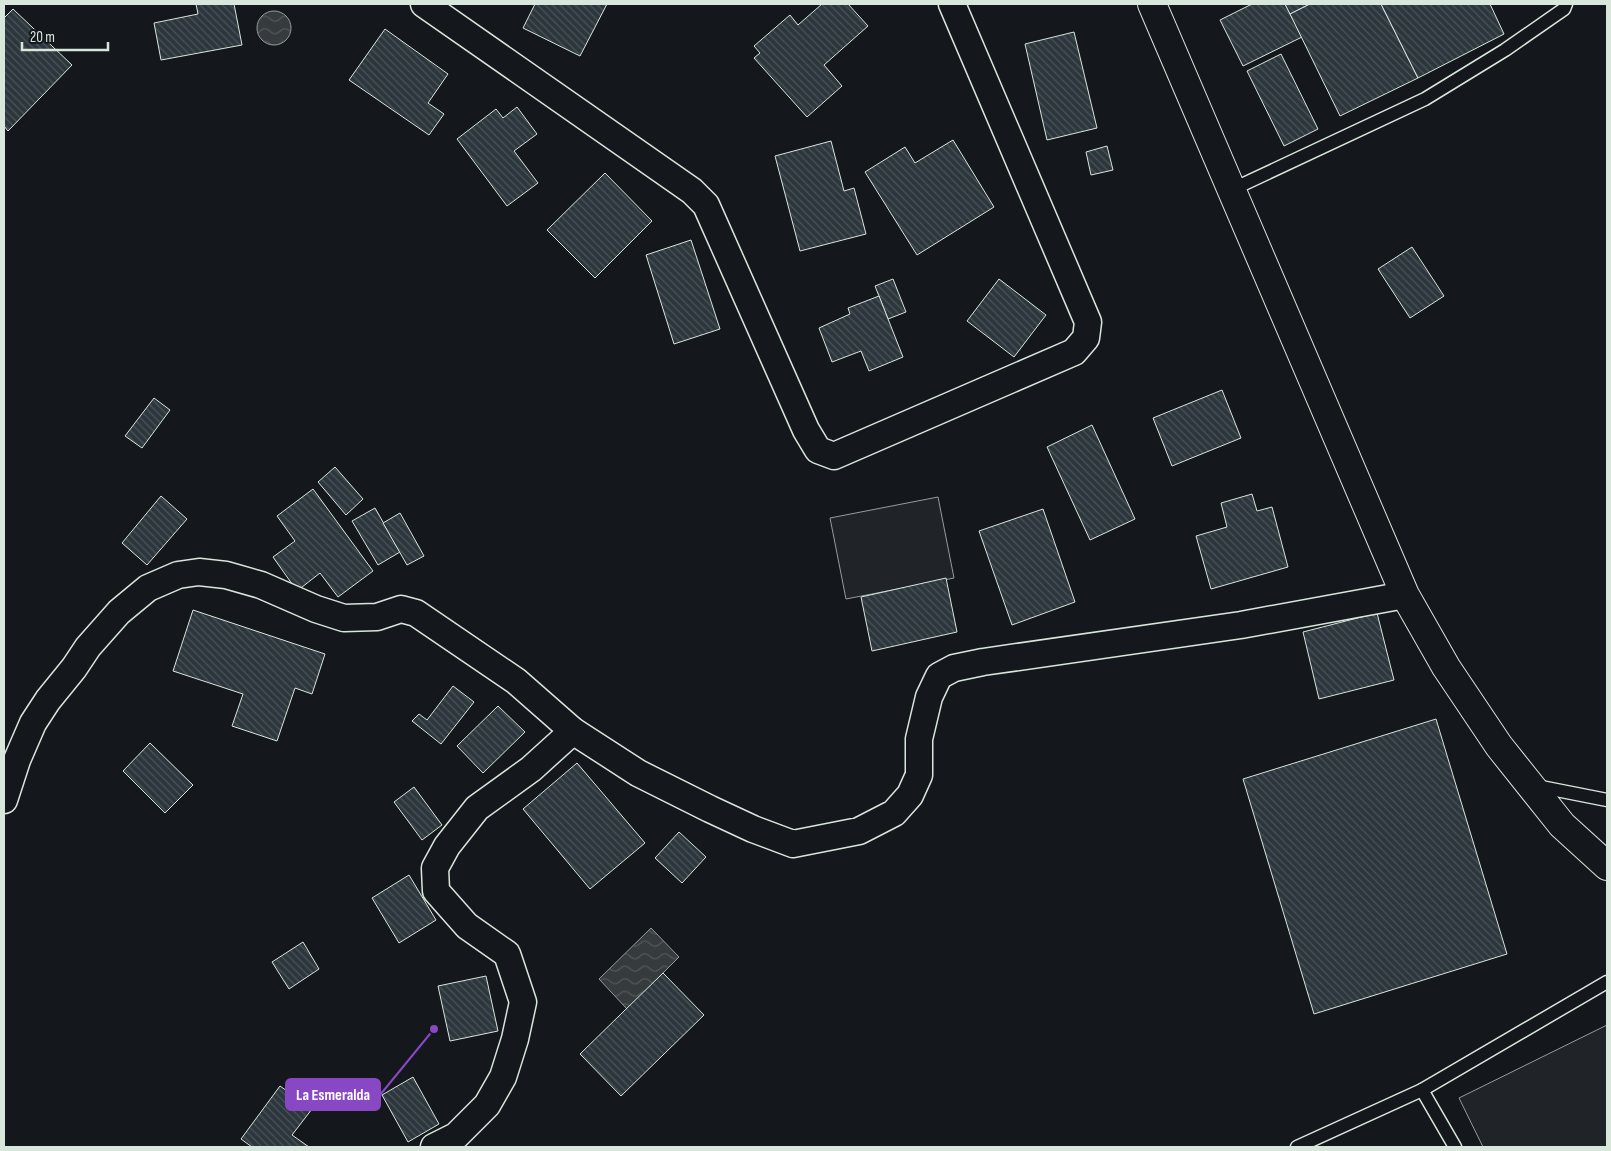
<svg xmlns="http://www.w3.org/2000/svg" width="1611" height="1151" font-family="'Sofia Sans Condensed',sans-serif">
  <defs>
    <pattern id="water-waves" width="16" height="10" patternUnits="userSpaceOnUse" patternTransform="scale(1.25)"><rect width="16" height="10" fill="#363b3e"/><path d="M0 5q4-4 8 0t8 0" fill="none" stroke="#525759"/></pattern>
    <pattern id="building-back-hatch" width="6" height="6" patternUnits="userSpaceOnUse" patternTransform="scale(1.25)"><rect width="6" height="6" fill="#2c363c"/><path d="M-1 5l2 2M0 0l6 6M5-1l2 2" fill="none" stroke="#4a5358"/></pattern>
  </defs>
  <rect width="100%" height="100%" fill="#14181c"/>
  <!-- pitch -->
  <g fill="#202428" stroke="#939e99">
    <path d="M938 497 954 578 846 599 830 518Z"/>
    <path d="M1607 1025V1147H1483L1459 1098Z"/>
  </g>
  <!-- water -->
  <g fill="url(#water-waves)" stroke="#939e99">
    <circle cx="274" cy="28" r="17"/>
    <path d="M651 928 679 957 627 1009 599 979Z"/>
  </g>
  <!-- building -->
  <g fill="url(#building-back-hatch)" stroke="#d8e6dc">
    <path d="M196 4H234L242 45 161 60 154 23 198 14Z"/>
    <path d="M535 4H607L580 56 523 28Z"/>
    <path d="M822 4H848L868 26 824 65 842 86 807 117 754 58 760 53 754 46 790 15 798 25Z"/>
    <path d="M1252 4H1285L1302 37 1243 66 1220 20Z"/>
    <path d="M1285 4H1310L1290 14Z"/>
    <path d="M1310 4H1381L1418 78 1340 116 1290 14Z"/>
    <path d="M1381 4H1490L1504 34 1418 78Z"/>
    <path d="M13 9 72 65 8 131 4 126V18Z"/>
    <path d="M385 29 448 74 428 103 444 114 429 135 349 80Z"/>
    <path d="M1074 32 1097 128 1047 140 1025 44Z"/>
    <path d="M1281 54 1318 129 1284 146 1247 71Z"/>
    <path d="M517 107 537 134 514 151 538 183 507 206 457 139 496 109 503 118Z"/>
    <path d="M953 140 994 207 917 255 865 172 905 147 915 163Z"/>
    <path d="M831 141 844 191 854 188 866 234 800 251 775 156Z"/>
    <path d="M1107 146 1113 170 1091 175 1086 152Z"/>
    <path d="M605 173 652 221 595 278 547 230Z"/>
    <path d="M691 240 720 329 674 344 646 255Z"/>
    <path d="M1412 247 1444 296 1410 318 1378 269Z"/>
    <path d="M893 279 906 312 888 319 875 286Z"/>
    <path d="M999 279 1046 315 1014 357 967 321Z"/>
    <path d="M879 296 903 357 869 371 861 351 832 362 819 328 850 314 848 308Z"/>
    <path d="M1222 390 1241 438 1172 466 1153 418Z"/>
    <path d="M154 398 170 410 142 448 125 436Z"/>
    <path d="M1092 425 1135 519 1090 540 1047 447Z"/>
    <path d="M335 467 363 499 346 515 318 482Z"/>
    <path d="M313 489 373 571 338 597 320 573 297 591 273 557 295 541 277 516Z"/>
    <path d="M1252 494 1257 511 1272 507 1288 567 1211 589 1196 536 1227 527 1221 503Z"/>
    <path d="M161 496 187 519 147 565 122 543Z"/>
    <path d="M375 508 400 552 378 565 352 521Z"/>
    <path d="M1043 509 1075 602 1012 625 979 531Z"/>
    <path d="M400 513 424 556 407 565 383 523Z"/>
    <path d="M946 578 957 632 872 651 861 597Z"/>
    <path d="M193 610 325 654 312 694 295 688 277 741 232 726 243 694 173 671Z"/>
    <path d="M1377 613 1394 680 1319 699 1303 632Z"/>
    <path d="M453 686 474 702 441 744 412 721 419 714 427 720Z"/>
    <path d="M498 706 525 732 483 773 457 746Z"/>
    <path d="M1436 719 1507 954 1314 1014 1243 779Z"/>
    <path d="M150 743 193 785 165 813 123 771Z"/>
    <path d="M577 763 645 843 590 889 523 809Z"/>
    <path d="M414 787 442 825 422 840 394 802Z"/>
    <path d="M679 832 706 857 682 883 655 858Z"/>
    <path d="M409 875 436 920 399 943 372 898Z"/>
    <path d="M303 942 319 969 289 989 272 962Z"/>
    <path d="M663 973 704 1015 621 1096 580 1054Z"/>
    <path d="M486 976 498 1031 450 1041 438 986Z"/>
    <path d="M413 1077 439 1124 408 1142 382 1095Z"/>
    <path d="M280 1086 312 1109 292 1135 309 1147H252L241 1139Z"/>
  </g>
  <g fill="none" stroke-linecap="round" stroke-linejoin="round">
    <defs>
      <g id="service">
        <path d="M1231 190 1425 99 1505 50 1564 9 1566 4"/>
        <path d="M1536 786 1607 800"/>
        <path d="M1297 1147 1422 1090"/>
        <path d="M1455 1147 1422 1090 1607 982"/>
      </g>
      <g id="minor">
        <path d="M424 4 692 191 706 205 806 430 818 450 834 456 1074 352 1086 338 1088 322 952 4"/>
        <path d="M4 800 17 760 33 723 48 700 74 668 88 647 119 612 148 588 178 575 199 572 226 575 261 585 316 609 344 618 377 617 401 609 416 613 516 681 573 731 638 773 710 809 753 829 793 844 859 831 894 813 910 795 919 775V739L929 697 939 676 954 668 983 662 1241 625 1405 595"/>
        <path d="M434 1147 456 1136 487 1105 503 1077 515 1039 523 1002 507 954 467 926 436 891 435 868 447 846 477 808 531 769 573 731"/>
      </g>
      <path id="secondary" d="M1152 4 1405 595 1446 667 1499 746 1562 825 1607 866"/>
    </defs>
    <!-- service casing -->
    <use href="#service" stroke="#d8e6dc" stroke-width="15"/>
    <!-- minor casing -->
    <use href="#minor" stroke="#d8e6dc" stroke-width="29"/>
    <!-- secondary casing -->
    <use href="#secondary" stroke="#d8e6dc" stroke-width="30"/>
    <!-- service -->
    <use href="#service" stroke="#14181c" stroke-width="12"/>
    <!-- minor -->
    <use href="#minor" stroke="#14181c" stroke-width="26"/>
    <!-- secondary -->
    <use href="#secondary" stroke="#14181c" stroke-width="28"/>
  </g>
  <!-- callouts -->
  <path fill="none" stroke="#8948c3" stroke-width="2" d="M434 1029L380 1095"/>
  <circle fill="#8948c3" stroke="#14181c" stroke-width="2" cx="434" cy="1029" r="5"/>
  <rect fill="#8948c3" stroke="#8948c3" stroke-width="2" x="286" y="1079" width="94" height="31" rx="5"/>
  <g font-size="16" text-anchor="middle" font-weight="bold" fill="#fff">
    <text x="333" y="1100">La Esmeralda</text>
  </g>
  <!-- border -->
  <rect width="1611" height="1151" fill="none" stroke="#d8e6dc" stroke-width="10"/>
  <!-- scale -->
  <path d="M22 42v8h86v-8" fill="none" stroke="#d8e6dc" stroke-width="2.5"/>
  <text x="30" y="42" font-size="15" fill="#d8e6dc" stroke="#14181c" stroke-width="4" paint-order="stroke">20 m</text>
</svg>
